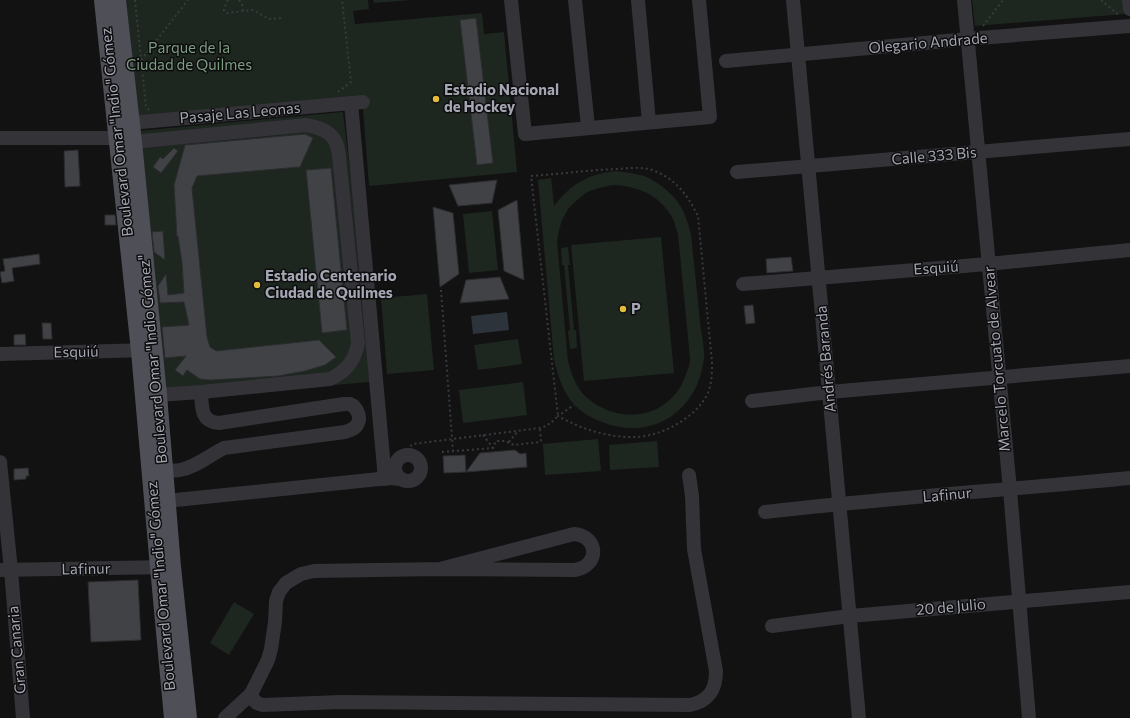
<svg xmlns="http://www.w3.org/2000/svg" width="1130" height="718" font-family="Commissioner,sans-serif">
  <rect width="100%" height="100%" fill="#121213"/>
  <!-- green -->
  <g fill="#1e2620" fill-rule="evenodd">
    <path d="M126 0H368L369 9 353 11 355 24 482 13 484 34 504 32 517 172 369 186 362 96 139 120Z"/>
    <path d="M373 0H412L374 3Z"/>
    <path d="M972 0H1123L1125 14 975 26Z"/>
    <path d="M343 112 352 188 370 382 164 399 138 131Z"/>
    <path d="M615 171C624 172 632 173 640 175 647 176 654 181 660 185 679 199 685 211 691 234 694 263 697 292 700 322 701 332 705 348 704 358 703 367 700 379 696 387 678 424 639 437 602 422 591 418 579 411 572 402 562 390 558 375 554 360L538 180 551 178 554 206C571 184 588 174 615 171ZM613 185C639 186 661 196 673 219 675 224 676 229 678 234L689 348C689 352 690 357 690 361 689 368 685 377 682 384 662 421 615 424 585 396 576 387 571 373 568 361L557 241 559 230 562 220 568 209 577 200 587 192 599 188Z"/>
    <path d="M492 211 498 270 469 273 463 214Z"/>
    <path d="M661 237 674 373 584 381 571 245Z"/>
    <path d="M568 247 570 265H568L574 330H576L577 348 570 349 568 331 570 330 564 265H562L561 248Z"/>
    <path d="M427 294 434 370 387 374 381 298Z"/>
    <path d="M518 339 522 364 478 370 474 345Z"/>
    <path d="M523 382 527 415 463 423 459 390Z"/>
    <path d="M598 439 601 471 545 475 543 444Z"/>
    <path d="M657 441 659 467 610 470 609 445Z"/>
    <path d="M234 602 254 614 229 655 210 643Z"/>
  </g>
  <!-- water -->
  <path fill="#2c333b" d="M507 312 509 330 473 334 471 316Z"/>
  <!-- building -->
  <g fill="#414246" stroke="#2c2c2f">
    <path d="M476 18 493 163 477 165 460 20Z"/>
    <path d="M305 134 313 138 300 167 197 176 192 188 207 337 210 347 216 351 319 340 336 357 325 365 305 371 278 376 211 380 200 379 187 370 183 376 175 370 186 356 165 358 162 327 189 325 184 302 160 303 158 286 166 274 168 295 184 293 182 263 178 236 177 237 174 185 185 145Z"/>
    <path d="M174 148 178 151 161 173 153 167 160 157 163 159Z"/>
    <path d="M78 150 80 186 65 187 64 151Z"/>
    <path d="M331 168 347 330 322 333 306 170Z"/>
    <path d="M497 180 492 203 458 206 449 185Z"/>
    <path d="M517 200 524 280 504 271 498 210Z"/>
    <path d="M433 207 453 213 459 274 440 287Z"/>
    <path d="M105 215H115L116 225H105Z"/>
    <path d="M163 231 165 260 154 252 152 232Z"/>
    <path d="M39 254 40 264 12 268 14 281 2 283 0 272 5 271 3 259Z"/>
    <path d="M791 257 793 271 767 273 766 259Z"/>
    <path d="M500 277 509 299 460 303 466 280Z"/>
    <path d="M753 305 755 323 746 324 744 306Z"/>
    <path d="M42 323H51L52 339H43Z"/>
    <path d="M25 334 26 345H14V335Z"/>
    <path d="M515 450 520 454 526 453 527 467 466 472 480 453Z"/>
    <path d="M465 455 466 472 444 473 443 456Z"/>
    <path d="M28 468 29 476H26V479L14 480V469Z"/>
    <path d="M138 580 141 640 91 642 88 582Z"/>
  </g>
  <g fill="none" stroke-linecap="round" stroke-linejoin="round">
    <!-- path -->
    <g stroke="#393a3f" stroke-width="2" stroke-dasharray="2 3" stroke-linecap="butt">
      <path d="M135 0 146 107 149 110"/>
      <path d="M228 0 224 8V11L227 13 252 10 255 11 269 19 281 18"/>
      <path d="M239 0 242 4 243 11"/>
      <path d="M1101 0 1120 16"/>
      <path d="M983 26 1003 0"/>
      <path d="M138 64 188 0"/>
      <path d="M338 92 351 82 342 0"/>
      <path d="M441 290 453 451"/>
      <path d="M483 435 493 448"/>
      <path d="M509 442 518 431"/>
      <path d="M442 452 493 448 496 441H505L514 445 540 442 541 441 540 428"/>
      <path d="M407 455 408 448 413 444 540 428C548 426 552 422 558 416L531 176C560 174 589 170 617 169 631 168 645 166 657 172 677 180 689 198 698 216L712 362C712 373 712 384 707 395 695 418 662 436 636 437 609 438 581 429 558 416L574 405"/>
    </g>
    <!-- minor -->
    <g stroke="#333338" stroke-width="14">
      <path d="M511 0 525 134 710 117 699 0"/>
      <path d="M575 0 588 127"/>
      <path d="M638 0 649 122"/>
      <path d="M793 0 859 718"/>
      <path d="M964 0 1010 490 1029 718"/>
      <path d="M1129 0 1130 9"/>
      <path d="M726 61 979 38 1130 26"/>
      <path d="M351 103 385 479"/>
      <path d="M130 123 363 102"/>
      <path d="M0 138H118L127 136"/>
      <path d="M133 142 306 125C318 127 332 132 336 143 338 147 338 152 339 156L358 343C355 360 347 371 330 379L201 392 158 395"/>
      <path d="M737 172 1130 139"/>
      <path d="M743 284 988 264 1130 250"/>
      <path d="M0 354 150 350"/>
      <path d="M752 401 829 392 1130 366"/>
      <circle cx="408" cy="468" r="13"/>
      <path d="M0 462 11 570 23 718"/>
      <path d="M164 470C169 470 175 471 180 470 196 467 210 455 224 448L345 432C350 430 356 429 358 423 361 417 357 407 350 404 348 404 346 404 344 404L219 423C200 422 202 406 201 392"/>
      <path d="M166 501 389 478 401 479"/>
      <path d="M765 512C886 498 1008 490 1130 478"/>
      <path d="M0 570 168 567"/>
      <path d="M772 626 850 616 1130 592"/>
      <path d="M251 694C254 701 256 704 263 705L341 702 690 705C709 701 716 690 716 671L694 549 692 496 689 475"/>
      <path d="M225 718 251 694 268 660 271 649 275 622 276 601 279 592 286 583 301 574 314 571 440 569 575 570C600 566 599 536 574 534L440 569"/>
    </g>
    <!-- major -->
    <g stroke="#4f5057" stroke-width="18">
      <path d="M103 0 140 351 159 567 173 718"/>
      <path d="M117 0 133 142 158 395 172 567 188 718"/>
    </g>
  </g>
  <!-- markers -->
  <g fill="#e3bc3a" stroke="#0d0d0e" stroke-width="1.5">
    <circle cx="436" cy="99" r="4"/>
    <circle cx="257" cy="285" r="4"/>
    <circle cx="623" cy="309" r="4"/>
  </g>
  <g text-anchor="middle" stroke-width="3" stroke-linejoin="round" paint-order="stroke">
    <!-- street labels -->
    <g font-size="15" fill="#a4a7b3" stroke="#0d0d0e">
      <text transform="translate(928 43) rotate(-5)" y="5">Olegario Andrade</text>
      <text transform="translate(240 113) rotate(-5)" y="5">Pasaje Las Leonas</text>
      <text transform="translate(117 132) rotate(-96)" y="5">Boulevard Omar "Indio" Gómez</text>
      <text transform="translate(934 156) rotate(-5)" y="5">Calle 333 Bis</text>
      <text transform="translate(936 268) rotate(-4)" y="5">Esquiú</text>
      <text transform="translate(76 352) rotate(-1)" y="5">Esquiú</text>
      <text transform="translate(153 359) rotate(-95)" y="5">Boulevard Omar "Indio Gómez"</text>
      <text transform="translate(826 359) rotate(-95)" y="5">Andrés Baranda</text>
      <text transform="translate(997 359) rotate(-95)" y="5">Marcelo Torcuato de Alvear</text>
      <text transform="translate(947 495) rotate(-5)" y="5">Lafinur</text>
      <text transform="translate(86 569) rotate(-1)" y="5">Lafinur</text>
      <text transform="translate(161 586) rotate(-95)" y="5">Boulevard Omar "Indio" Gómez</text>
      <text transform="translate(951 607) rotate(-5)" y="5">20 de Julio</text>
      <text transform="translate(17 650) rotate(-95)" y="5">Gran Canaria</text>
    </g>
    <!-- park labels -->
    <g font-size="15" fill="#7d9c82" stroke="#0d0d0e">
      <text x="189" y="53">Parque de la<tspan x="189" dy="17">Ciudad de Quilmes</tspan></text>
    </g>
    <!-- poi labels -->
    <g font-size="15" font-weight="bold" fill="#a4a7b3" stroke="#0d0d0e" text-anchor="start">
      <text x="444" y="95">Estadio Nacional<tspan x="444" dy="17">de Hockey</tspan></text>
      <text x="265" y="281">Estadio Centenario<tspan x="265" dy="17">Ciudad de Quilmes</tspan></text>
      <text x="631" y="314">P</text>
    </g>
  </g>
</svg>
